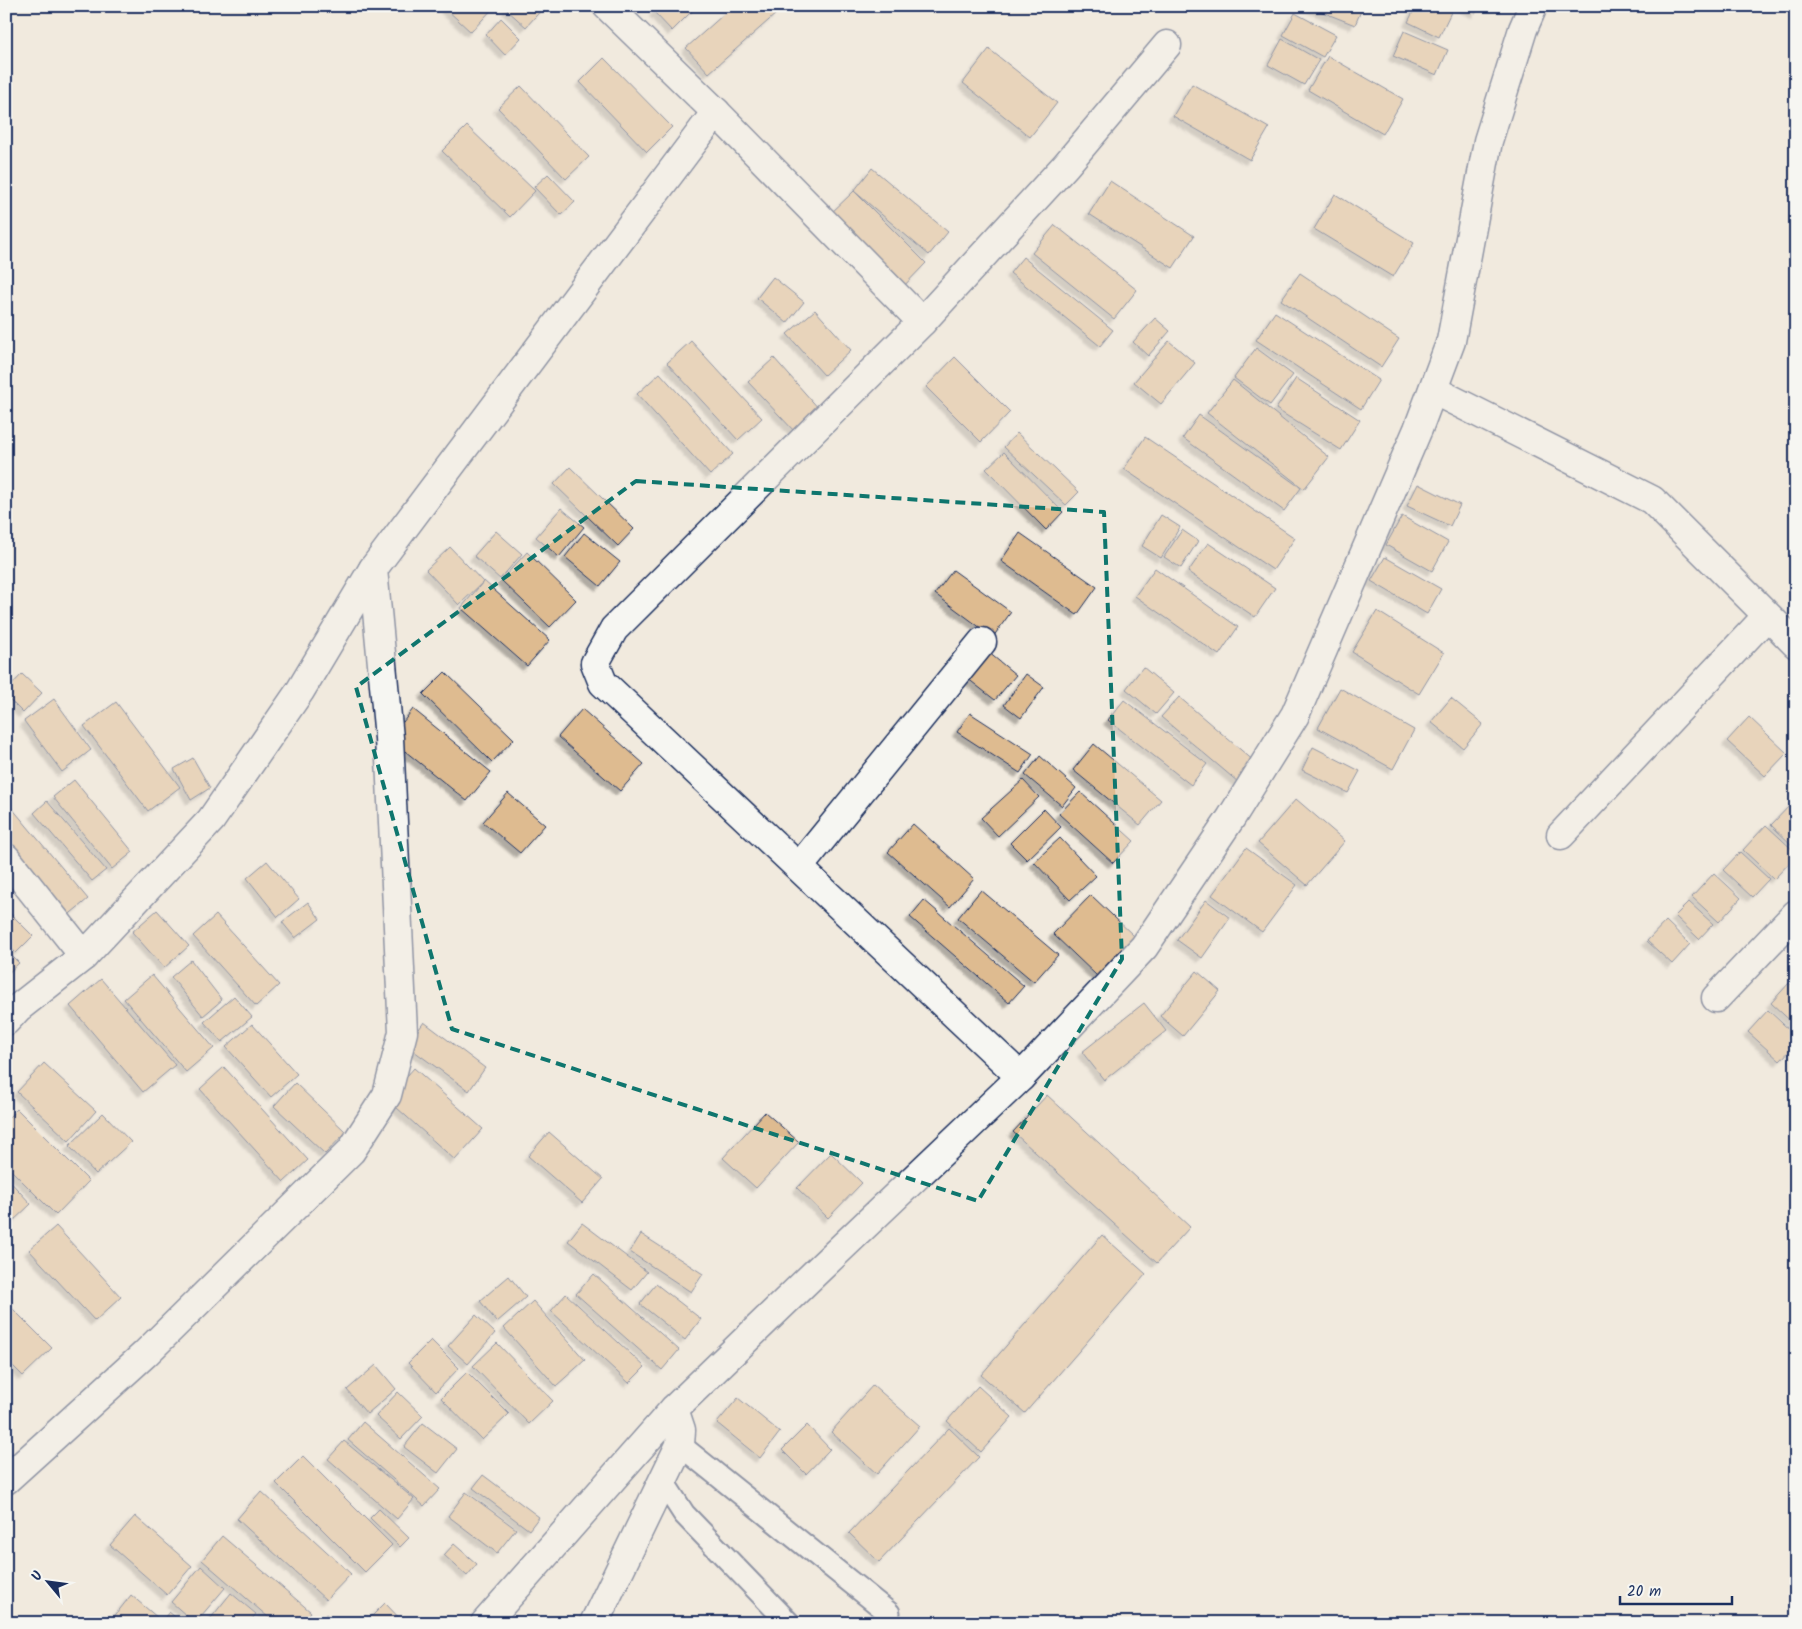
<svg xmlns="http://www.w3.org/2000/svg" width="1802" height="1629" font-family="Kalam,sans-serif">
  <defs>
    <filter id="shadow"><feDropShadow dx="-4.5" dy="4.5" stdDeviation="1" flood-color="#0004"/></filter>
  </defs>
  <rect width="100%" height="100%" fill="#f1eade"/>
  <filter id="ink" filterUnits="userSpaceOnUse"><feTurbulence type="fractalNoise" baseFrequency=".02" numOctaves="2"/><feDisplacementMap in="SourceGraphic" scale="10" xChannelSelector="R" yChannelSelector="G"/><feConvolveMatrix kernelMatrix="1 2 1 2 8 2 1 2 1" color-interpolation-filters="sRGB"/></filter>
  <g filter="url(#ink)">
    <!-- building -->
    <g fill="#debb90" stroke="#1b2f5e" filter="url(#shadow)">
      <path d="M447 6H495L471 32 445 8Z"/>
      <path d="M510 6H545L526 27 507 10Z"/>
      <path d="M659 6H697L672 31 654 12Z"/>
      <path d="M733 6H771L777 13 709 73 686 48Z"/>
      <path d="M1307 6H1363L1355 25Z"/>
      <path d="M1416 6H1454L1439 37 1408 22Z"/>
      <path d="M1461 6H1479L1476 13Z"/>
      <path d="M1295 13 1336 35 1323 57 1283 35Z"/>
      <path d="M501 18 521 38 505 55 486 35Z"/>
      <path d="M1404 31 1448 50 1437 75 1393 56Z"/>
      <path d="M1282 39 1319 60 1304 85 1268 65Z"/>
      <path d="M989 49 1057 103 1030 137 963 83Z"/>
      <path d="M1328 56 1403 99 1383 134 1308 90Z"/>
      <path d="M604 58 672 127 647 152 580 82Z"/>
      <path d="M1192 84 1269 128 1250 160 1173 116Z"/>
      <path d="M521 86 589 157 566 179 498 108Z"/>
      <path d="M467 126 535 191 510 217 442 151Z"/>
      <path d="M872 168 948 232 929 255 854 191Z"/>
      <path d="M548 174 575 202 561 215 534 187Z"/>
      <path d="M1110 181 1194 236 1173 268 1089 214Z"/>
      <path d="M854 191 926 263 900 290 827 217Z"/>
      <path d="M1335 194 1414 243 1393 277 1314 229Z"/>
      <path d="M1055 225 1137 290 1114 319 1032 253Z"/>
      <path d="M1023 257 1113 330 1100 346 1010 273Z"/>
      <path d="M1300 273 1399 339 1381 367 1281 300Z"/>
      <path d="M773 277 804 302 787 323 757 298Z"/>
      <path d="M815 310 851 350 824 375 787 334Z"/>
      <path d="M1275 312 1379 380 1361 409 1256 340Z"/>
      <path d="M1155 318 1170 331 1148 356 1133 342Z"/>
      <path d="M691 341 762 418 738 440 667 363Z"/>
      <path d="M1169 341 1195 363 1161 404 1134 382Z"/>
      <path d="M1256 348 1293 375 1270 405 1234 378Z"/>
      <path d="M955 357 1010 412 981 442 926 387Z"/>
      <path d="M774 358 820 410 795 432 748 382Z"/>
      <path d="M660 373 733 454 710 475 637 394Z"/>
      <path d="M1296 378 1360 420 1341 450 1276 409Z"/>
      <path d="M1233 380 1329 457 1304 489 1207 413Z"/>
      <path d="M1199 415 1301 488 1284 511 1183 438Z"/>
      <path d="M1017 433 1079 492 1066 505 1004 447Z"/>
      <path d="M1145 437 1295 538 1273 570 1124 469Z"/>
      <path d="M1004 452 1063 512 1046 530 986 469Z"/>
      <path d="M570 467 634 529 618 546 554 484Z"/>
      <path d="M1418 484 1460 505 1450 526 1407 506Z"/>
      <path d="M561 508 584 527 559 557 536 537Z"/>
      <path d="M1161 515 1180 527 1161 558 1142 546Z"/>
      <path d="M1402 516 1448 542 1432 571 1386 545Z"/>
      <path d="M1182 530 1198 541 1181 568 1164 557Z"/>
      <path d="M496 531 522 554 500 579 474 556Z"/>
      <path d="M584 533 620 562 600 586 565 557Z"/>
      <path d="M1020 533 1097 587 1077 615 1001 561Z"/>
      <path d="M1208 543 1275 588 1255 617 1188 572Z"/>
      <path d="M450 547 483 582 459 605 426 570Z"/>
      <path d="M527 552 576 600 550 627 501 580Z"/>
      <path d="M1385 557 1441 589 1427 614 1371 581Z"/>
      <path d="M1155 568 1238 627 1219 655 1135 596Z"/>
      <path d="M953 570 1011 612 993 637 935 594Z"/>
      <path d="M484 581 550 640 527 666 461 608Z"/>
      <path d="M1377 611 1444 653 1419 694 1352 652Z"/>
      <path d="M988 652 1016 675 995 700 967 678Z"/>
      <path d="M1143 667 1174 693 1156 714 1126 689Z"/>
      <path d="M445 672 514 739 492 762 423 694Z"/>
      <path d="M22 674 42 693 23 713 6 696V691Z"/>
      <path d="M1026 674 1044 687 1021 718 1004 705Z"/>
      <path d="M1340 688 1414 730 1393 769 1318 728Z"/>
      <path d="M1179 697 1255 762 1238 782 1161 717Z"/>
      <path d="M1451 698 1483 724 1463 748 1431 722Z"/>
      <path d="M54 699 91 750 62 772 24 721Z"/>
      <path d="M1124 700 1207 764 1191 785 1108 720Z"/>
      <path d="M116 702 180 787 148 811 84 726Z"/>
      <path d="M413 709 491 772 467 801 390 739Z"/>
      <path d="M582 709 644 764 620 791 558 737Z"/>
      <path d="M970 713 1033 754 1020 773 957 732Z"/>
      <path d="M1749 717 1787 753 1765 776 1727 741Z"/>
      <path d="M1094 744 1161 800 1140 825 1073 770Z"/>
      <path d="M1313 747 1360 771 1348 793 1302 770Z"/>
      <path d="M1040 756 1076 788 1062 806 1025 775Z"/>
      <path d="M193 758 210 788 191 800 174 769Z"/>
      <path d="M74 780 133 852 112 869 53 797Z"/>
      <path d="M1023 780 1039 797 998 836 981 818Z"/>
      <path d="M1080 792 1134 841 1113 863 1059 814Z"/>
      <path d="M508 793 545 825 520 853 483 822Z"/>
      <path d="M1296 799 1345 841 1307 885 1258 843Z"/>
      <path d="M6 801 88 899 66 917 6 844Z"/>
      <path d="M47 801 106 870 92 881 34 813Z"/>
      <path d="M1792 803 1796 807V849L1771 825Z"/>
      <path d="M1044 809 1061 827 1027 860 1010 843Z"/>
      <path d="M913 824 974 879 950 907 888 852Z"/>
      <path d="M1766 825 1796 853V856L1774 879 1743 850Z"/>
      <path d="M1060 838 1096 876 1070 900 1034 862Z"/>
      <path d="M1246 848 1297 885 1262 932 1212 895Z"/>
      <path d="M1740 852 1769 879 1752 897 1723 870Z"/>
      <path d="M267 861 299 899 278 917 247 878Z"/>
      <path d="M1714 873 1741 898 1719 922 1692 897Z"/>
      <path d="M981 890 1058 955 1034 982 958 918Z"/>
      <path d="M1091 895 1134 936 1097 976 1053 934Z"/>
      <path d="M924 900 1024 986 1009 1003 910 917Z"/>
      <path d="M1206 900 1230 918 1202 958 1177 940Z"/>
      <path d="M308 902 320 919 295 938 282 922Z"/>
      <path d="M1689 902 1713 924 1699 939 1675 916Z"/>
      <path d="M6 909 33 936 16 953 6 943Z"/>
      <path d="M157 910 189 946 164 968 132 932Z"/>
      <path d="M216 915 279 985 256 1006 193 936Z"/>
      <path d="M1666 921 1690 944 1672 964 1647 941Z"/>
      <path d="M6 950 19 963 6 975Z"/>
      <path d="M191 960 222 1000 203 1016 171 977Z"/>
      <path d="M1197 971 1220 991 1183 1036 1160 1016Z"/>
      <path d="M152 975 214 1048 186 1072 124 999Z"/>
      <path d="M101 979 175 1065 143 1092 70 1006Z"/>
      <path d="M1789 983 1796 989V1026L1771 1003Z"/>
      <path d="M234 996 252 1017 222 1042 204 1022Z"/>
      <path d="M1144 1003 1166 1031 1104 1080 1082 1052Z"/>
      <path d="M1768 1010 1796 1036V1044L1780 1061 1748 1032Z"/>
      <path d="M424 1022 485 1068 469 1091 407 1046Z"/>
      <path d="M252 1024 297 1074 271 1097 226 1047Z"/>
      <path d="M44 1063 96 1111 69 1141 17 1092Z"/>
      <path d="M224 1067 308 1160 284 1182 200 1089Z"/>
      <path d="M414 1068 483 1129 455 1160 387 1099Z"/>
      <path d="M295 1083 346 1132 325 1154 274 1106Z"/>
      <path d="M1047 1095 1190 1227 1157 1263 1013 1132Z"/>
      <path d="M17 1109 89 1181 56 1215 6 1165V1120Z"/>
      <path d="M765 1112 799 1142 756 1188 723 1158Z"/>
      <path d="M103 1113 131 1142 96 1174 69 1146Z"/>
      <path d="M549 1132 603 1179 582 1203 528 1156Z"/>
      <path d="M831 1153 862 1183 828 1218 797 1188Z"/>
      <path d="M6 1177 31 1204 12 1222 6 1216Z"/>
      <path d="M582 1223 647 1272 632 1290 568 1241Z"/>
      <path d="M56 1226 121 1297 95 1321 29 1250Z"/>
      <path d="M641 1234 703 1274 691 1292 630 1252Z"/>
      <path d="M1102 1235 1146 1274 1025 1413 981 1375Z"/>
      <path d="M594 1274 679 1350 662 1370 576 1294Z"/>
      <path d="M509 1276 526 1297 497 1322 480 1301Z"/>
      <path d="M656 1284 701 1319 685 1340 640 1304Z"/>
      <path d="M566 1294 645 1367 629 1383 551 1311Z"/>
      <path d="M533 1301 585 1360 556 1386 504 1328Z"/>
      <path d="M6 1302 52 1348 23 1376 6 1359Z"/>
      <path d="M476 1315 495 1333 468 1364 448 1346Z"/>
      <path d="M431 1340 459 1368 436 1392 408 1363Z"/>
      <path d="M497 1343 553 1401 529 1424 473 1366Z"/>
      <path d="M376 1365 396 1389 367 1414 347 1390Z"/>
      <path d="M467 1372 509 1414 482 1440 441 1398Z"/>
      <path d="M873 1385 920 1426 877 1474 831 1432Z"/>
      <path d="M978 1386 1012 1417 981 1452 947 1421Z"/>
      <path d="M398 1392 423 1416 401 1439 376 1416Z"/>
      <path d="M738 1398 780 1432 760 1458 717 1423Z"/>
      <path d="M363 1422 440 1489 424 1506 348 1440Z"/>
      <path d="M423 1423 457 1449 438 1473 404 1447Z"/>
      <path d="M807 1425 830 1449 806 1474 782 1450Z"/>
      <path d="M949 1428 979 1457 879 1562 849 1533Z"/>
      <path d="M344 1441 414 1499 397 1519 328 1459Z"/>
      <path d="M303 1456 392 1545 365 1572 276 1483Z"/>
      <path d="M483 1475 539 1517 529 1530 473 1488Z"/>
      <path d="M261 1491 351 1574 326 1600 237 1519Z"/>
      <path d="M466 1492 516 1529 497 1553 448 1516Z"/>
      <path d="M379 1509 409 1538 400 1547 370 1518Z"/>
      <path d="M135 1516 192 1566 167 1595 110 1545Z"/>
      <path d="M222 1536 311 1612 302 1623H275L202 1560Z"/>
      <path d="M454 1544 477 1564 467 1576 444 1555Z"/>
      <path d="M201 1566 225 1588 195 1623 171 1602Z"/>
      <path d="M231 1593 256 1614 249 1623H207Z"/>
      <path d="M131 1595 158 1618 154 1623H109Z"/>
      <path d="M385 1603 404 1623H365Z"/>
      <path d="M169 1612 183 1623H160Z"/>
      <path d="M326 1614 337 1623H319Z"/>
    </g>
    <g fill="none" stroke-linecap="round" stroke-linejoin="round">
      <defs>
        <g id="service">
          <path d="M680 1445 889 1613"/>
          <path d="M662 1480 684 1514 789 1623"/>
        </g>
        <g id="minor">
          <path d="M607 6 716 112 922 322"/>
          <path d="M1433 390 1652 500 1796 644"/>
          <path d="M1561 835 1767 616"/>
          <path d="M6 858 84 956"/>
          <path d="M799 867 982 642"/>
          <path d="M1716 998 1796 914"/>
          <path d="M6 1021 18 1008 84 956 211 820 300 691 373 569 716 112"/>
          <path d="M1021 1077 603 683 595 663 614 629 922 322 1066 165 1167 45"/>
          <path d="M6 1480 145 1354 351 1151 387 1095 403 1032 389 738 373 569"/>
          <path d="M594 1623 680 1445 681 1430 674 1409"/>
        </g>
        <path id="tertiary" d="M485 1623 674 1409 816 1272 1021 1077 1144 947 1231 818 1295 715 1418 429 1451 341 1488 141 1523 29 1533 6"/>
      </defs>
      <!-- service casing -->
      <use href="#service" stroke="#1b2f5e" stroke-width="25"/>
      <!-- minor casing -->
      <use href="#minor" stroke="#1b2f5e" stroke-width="31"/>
      <!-- tertiary casing -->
      <use href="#tertiary" stroke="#1b2f5e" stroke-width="31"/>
      <!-- service -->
      <use href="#service" stroke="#f6f6f2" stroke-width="21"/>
      <!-- minor -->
      <use href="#minor" stroke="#f6f6f2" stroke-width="28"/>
      <!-- tertiary -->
      <use href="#tertiary" stroke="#f6f6f2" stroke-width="28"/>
    </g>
  </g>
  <!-- marked area -->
  <path d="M0 0H1802V1629H0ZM636 481 1104 512 1122 959 978 1201 452 1029 356 687Z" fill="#f1eade" fill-opacity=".55" fill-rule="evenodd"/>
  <path fill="none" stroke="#0f766e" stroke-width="4" stroke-dasharray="10 6" stroke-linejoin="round" d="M636 481 1104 512 1122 959 978 1201 452 1029 356 687Z"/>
  <!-- margin -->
  <rect width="1802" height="1629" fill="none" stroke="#f6f6f2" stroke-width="25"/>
  <rect x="12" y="12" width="1777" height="1604" fill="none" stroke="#1b2f5e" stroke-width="2" filter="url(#ink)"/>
  <!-- north arrow -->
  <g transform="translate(48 1582) rotate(299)" stroke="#f6f6f2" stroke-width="4" paint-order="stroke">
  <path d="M0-4L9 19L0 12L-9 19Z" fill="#1b2f5e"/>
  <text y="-8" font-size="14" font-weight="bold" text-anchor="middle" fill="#1b2f5e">U</text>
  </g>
  <!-- scale -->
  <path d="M1620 1596v8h112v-8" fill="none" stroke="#1b2f5e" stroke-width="2.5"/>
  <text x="1627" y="1596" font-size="15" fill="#1b2f5e" stroke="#f6f6f2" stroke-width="4" paint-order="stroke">20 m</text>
</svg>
